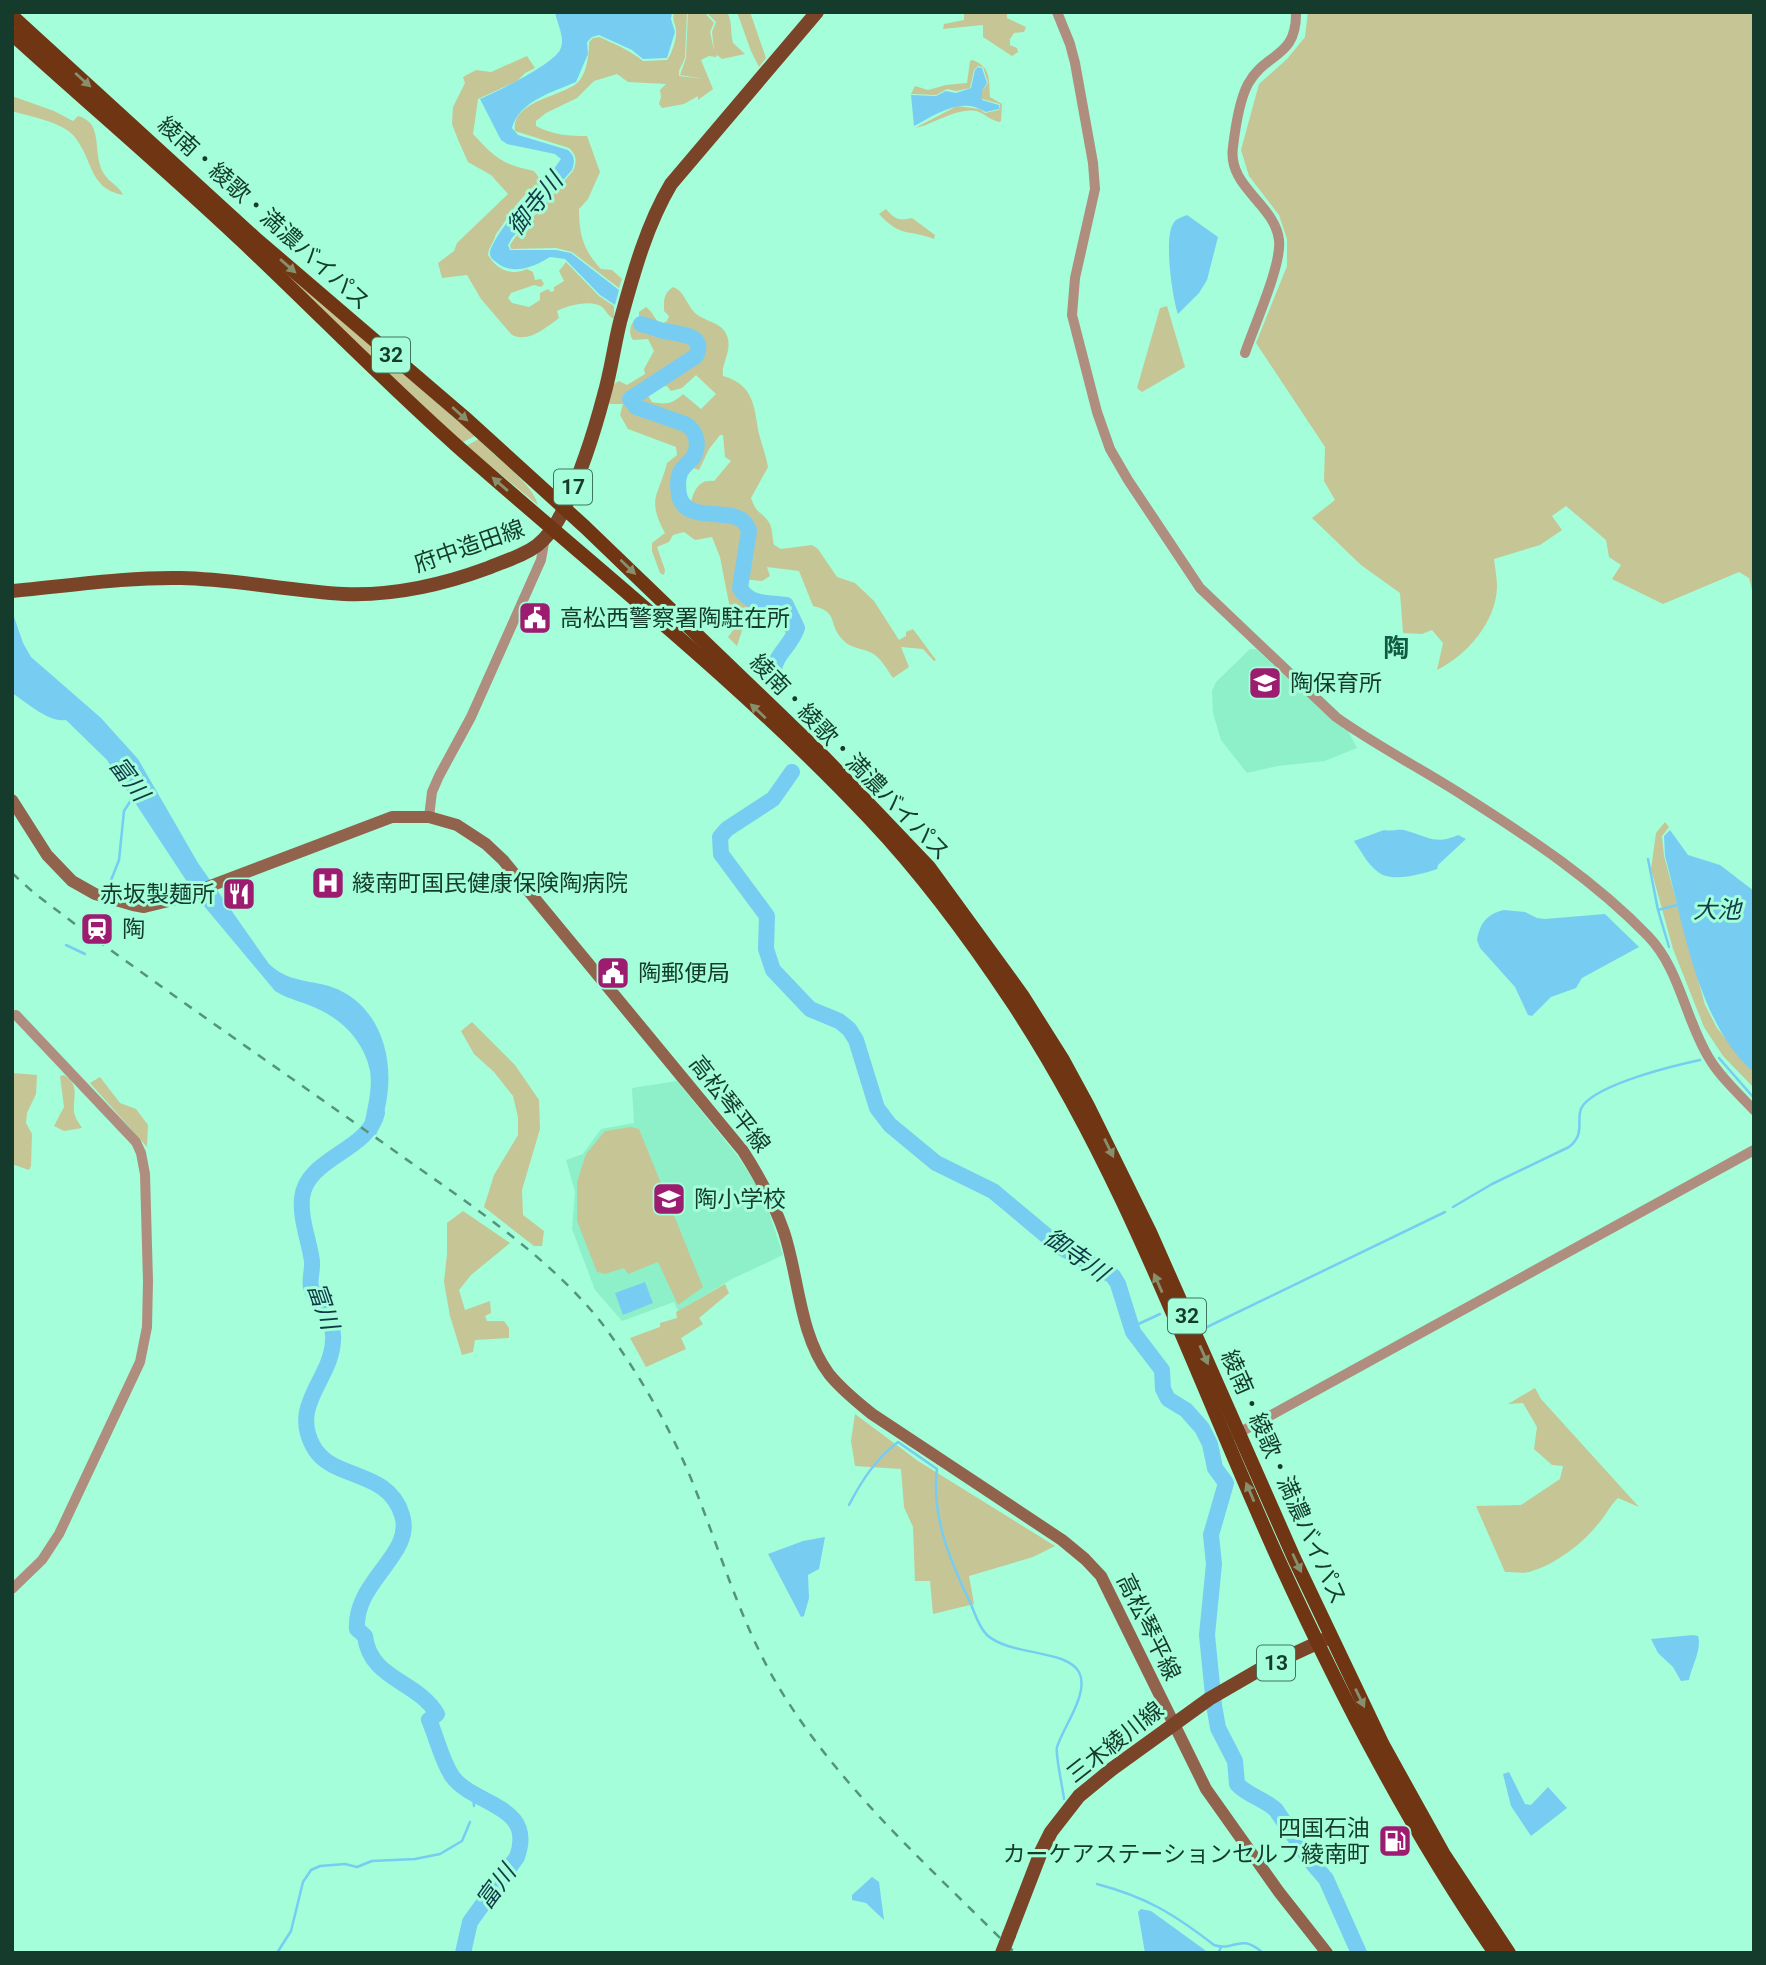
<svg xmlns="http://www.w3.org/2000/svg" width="1766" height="1965" font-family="Roboto,'Noto Sans JP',sans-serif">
  <rect width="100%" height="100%" fill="#a3fed9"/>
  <!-- built -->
  <g fill="#8ef0c9">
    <path d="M1250 649H1256L1331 718 1348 731 1357 748 1325 761 1277 766 1247 773 1221 740 1213 713 1212 691 1216 682Z"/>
    <path d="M677 1081 740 1159 757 1186 767 1206 783 1255 732 1279 678 1311 674 1302 622 1321 595 1290 572 1229 575 1192 566 1160 583 1154 601 1129 634 1123 632 1088Z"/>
  </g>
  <!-- green -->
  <g fill="#c6c596" fill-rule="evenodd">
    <path d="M674 12H687L685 58 679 71V76L705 79 680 75 686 58 688 12H704L714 23 710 32 714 50 712 32 716 22 706 12H727C733 23 730 32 733 43L745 54 722 59 717 55 716 57 709 56 701 60 713 89 698 100V96L684 104 662 108 659 104 661 97 660 90 666 84 628 82 617 74 594 81 577 98 546 113 536 121V126C552 135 569 136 587 136L600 172 588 199 579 209C579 234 583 250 601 269L612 270 622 279 619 288 572 252 556 248 511 249 510 245 514 239 573 171C577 161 577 156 569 148L515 131C510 102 561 96 576 84 587 75 589 55 589 42L593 38 599 37C613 43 631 51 643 61L667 60C672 53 677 39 676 30 675 23 672 20 674 12Z"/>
    <path d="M737 12H750L766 58 759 67 751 51Z"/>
    <path d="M964 12H1007V18L1026 27 1024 32 1014 33 1010 39V45L1017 48 1018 52 1012 56 983 37V25L943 29 944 24 964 20Z"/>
    <path d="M1308 12H1754V598L1749 578 1739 572 1663 604 1612 579 1621 565 1609 557 1606 540 1566 506 1552 516 1562 530 1540 545 1494 559C1495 568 1497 578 1497 587 1496 622 1467 655 1437 670L1443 643 1432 630 1422 634 1403 633 1400 593 1361 565 1312 518 1335 500 1324 481 1325 447 1256 343 1287 266V239L1279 215 1249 176 1241 150 1259 84 1287 59 1305 37Z"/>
    <path d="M527 56 535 68 525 73 517 81 478 99 473 134C494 157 503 165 534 171L543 183 540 186C522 190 507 220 496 234 494 242 489 246 488 255 497 270 511 276 527 269L533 272 535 280 541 279 544 284 541 287 534 285 511 293 508 298 512 303 529 307 540 300V293L548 289 551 292 554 291V287L564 281 559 271 566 262 599 296 614 306V319C608 316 607 312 602 307 593 299 567 305 557 311L559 318C545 328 529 343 512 335L481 299 467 275 442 278 438 263 454 251 457 243 508 194 491 175 468 162 459 142 452 124 453 107 465 83 463 77 476 70 491 72Z"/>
    <path d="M972 60C991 66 989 80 990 97L1002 104 1001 121 999 122C991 120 986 115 979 112 960 105 933 125 915 128L957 106 980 109 985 113 999 110 1000 104 982 99V91L988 83 983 67 978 66 974 70 970 88 956 91 947 89 936 95 911 94 915 86 928 90 946 85 967 83 970 61Z"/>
    <path d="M12 96 54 111 73 121 78 116C105 123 91 153 104 174 109 182 119 186 123 195 88 189 93 157 73 135 62 122 28 116 12 111Z"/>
    <path d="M886 209C894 219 899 221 912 218L935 235 934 239C908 229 901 238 879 214Z"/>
    <path d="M271 263 293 278 475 436 461 443Z"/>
    <path d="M673 287C684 291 686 303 694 312 705 323 724 321 728 339 731 353 721 364 723 376 755 385 754 408 759 434 762 445 766 456 768 467L751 498C757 515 760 510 768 521 773 527 772 538 774 545L781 549 812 545 818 549 837 577 855 583 874 601 899 640 906 636V632L913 629 936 660 934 661 923 649 901 647 909 667 893 678C888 671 882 660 875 655 866 648 853 650 844 641 827 625 840 612 813 606L799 571 767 567 770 576 762 581 743 579C746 561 761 521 736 515 722 511 706 512 692 509L690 505C694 491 698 479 714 481L731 461 725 457 723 435H720L709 449 699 470 688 466C699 454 701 440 693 425L639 406 633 399 697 357C714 325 653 334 639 318V312L646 307C653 312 654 319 661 324L667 321 669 316 664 311C664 300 663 294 673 287ZM696 375 716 394 701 409 683 394C672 404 667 405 652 402L648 396 661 387 667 386 671 391 682 388Z"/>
    <path d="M1167 306 1185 367 1142 392 1137 388 1160 308Z"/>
    <path d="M635 319C651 337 681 327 697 344L694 355 633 393 628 399 635 409 690 429C703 451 686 457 677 474 673 539 720 501 746 525L747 532 738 589C749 606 766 605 785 607L795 628 793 634H786L777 616 751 613 746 618 737 646 728 637 734 629 720 557 712 537 695 540 684 532 673 535 669 542 657 547 665 570 664 575 660 573 652 551V543L665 533C646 498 659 496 667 463L677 455 676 447 628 429 620 415 623 404H610L608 401 611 386 619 381 627 385 645 374 644 369 654 351 648 339 633 340C628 333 630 326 635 319Z"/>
    <path d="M479 439C496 459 531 481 538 505L466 446Z"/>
    <path d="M1665 822 1669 827 1662 836 1664 856 1705 1005 1717 1028 1754 1074V1088L1723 1056 1704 1027 1673 949 1651 869 1656 833Z"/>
    <path d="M472 1022 515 1065 539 1100 540 1129 522 1190 523 1215 544 1231 542 1246H534L484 1207 494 1175 518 1135V1117L513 1096 494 1072 474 1054 461 1031Z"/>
    <path d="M12 1073 37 1075 36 1094 27 1113 26 1123 32 1134 31 1166 29 1170 12 1164Z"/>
    <path d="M64 1075C80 1085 73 1096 74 1112 75 1118 79 1123 82 1128L64 1131 54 1126 64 1107 60 1076Z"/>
    <path d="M100 1077 120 1103 136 1109 148 1125 147 1147 90 1083Z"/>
    <path d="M631 1127 639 1129 703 1287 678 1305 658 1262 628 1274 624 1268 605 1274 597 1272 577 1221V1182L586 1154 605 1131Z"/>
    <path d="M463 1211 510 1243 471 1275 459 1290 465 1310 490 1301 491 1313 485 1316 487 1321H504L509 1328V1338L475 1340 473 1352 462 1355 450 1316 444 1282 447 1254V1223Z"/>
    <path d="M725 1284 729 1293 699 1318 703 1324 681 1338 686 1349 646 1367 630 1338 660 1327V1323L677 1318 676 1312Z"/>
    <path d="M1535 1388 1541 1399 1639 1507 1618 1498C1609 1507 1606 1515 1598 1524 1583 1543 1556 1564 1532 1571 1525 1574 1513 1572 1505 1572L1476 1506 1521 1505 1560 1479 1563 1466 1552 1465 1534 1449 1537 1427 1523 1403 1508 1404Z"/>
    <path d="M855 1414 918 1461 1055 1546 1033 1557 969 1576 974 1604 933 1614 930 1581H915L913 1527 904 1507 901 1469 855 1466 851 1441Z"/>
  </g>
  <!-- water -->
  <g fill="#77cdf1">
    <path d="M555 12H672L671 19 675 32 667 58 643 59 632 50 599 35 592 37 587 42 588 54 576 82C553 92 519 101 512 128L518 135 568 150C575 156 575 161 572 170L512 238 508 245 510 250H556L571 253 619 290 615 305 600 295 565 259 550 257C534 267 512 276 496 262 493 260 490 257 490 254 488 243 531 189 541 187L561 159 555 154 507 144 501 140 480 99C496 92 552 65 560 50 566 38 557 24 555 12Z"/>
    <path d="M978 67 982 68 987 83 982 91V100L999 105V109L986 112C961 96 937 114 914 126L911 95 936 96 946 91 956 93 971 88 975 70Z"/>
    <path d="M1187 215 1218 237 1207 280 1199 293 1178 314C1172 297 1164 238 1173 224 1176 218 1181 218 1187 215Z"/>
    <path d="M12 611 23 643 31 657 101 718 138 759 198 863 269 964C292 986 318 978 343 992 393 1019 398 1088 376 1135L364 1126C367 1109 373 1089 370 1071 365 1044 344 1021 320 1010 305 1002 289 1000 275 991L199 900 107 760 66 720C49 723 26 702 12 693Z"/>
    <path d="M1384 830C1391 832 1400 828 1407 831 1429 837 1435 845 1458 835L1466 839 1438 865 1437 869C1423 874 1391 883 1378 872 1368 865 1361 851 1354 841Z"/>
    <path d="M1670 830 1688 855 1720 865 1754 891V1073C1697 1022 1684 926 1665 856L1664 836Z"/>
    <path d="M1504 910 1525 912 1537 918 1545 919 1605 914 1639 947 1582 978 1576 988 1551 997 1532 1016 1528 1015 1515 987 1480 948 1477 940C1480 923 1487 914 1504 910Z"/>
    <path d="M645 1282 653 1303 623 1315 615 1293Z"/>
    <path d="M825 1537 819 1569 808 1575 809 1598 804 1616 801 1617 768 1554 803 1541Z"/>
    <path d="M1693 1635 1698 1636C1702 1649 1692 1666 1689 1680L1681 1681 1673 1667 1658 1653 1651 1639Z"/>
    <path d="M1509 1772 1525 1804 1531 1805 1548 1787 1567 1808 1531 1836 1511 1806 1503 1774Z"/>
    <path d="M872 1877 879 1882 884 1920 866 1903 852 1900V1895Z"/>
    <path d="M1141 1909 1151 1911 1209 1953H1145L1138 1912Z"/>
  </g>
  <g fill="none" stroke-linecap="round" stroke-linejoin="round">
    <!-- stream -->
    <g stroke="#77cdf1" stroke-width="2.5">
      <path d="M1753 853H1754"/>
      <path d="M1648 859 1658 910 1669 947"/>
      <path d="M106 893 119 860 124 811 133 797"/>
      <path d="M1658 910 1681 904"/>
      <path d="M66 945 85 954"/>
      <path d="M1719 1058 1754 1098"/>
      <path d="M1453 1207 1492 1184 1569 1147C1588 1132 1573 1117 1584 1104 1603 1083 1672 1066 1700 1060"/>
      <path d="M1132 1327 1160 1314"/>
      <path d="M1203 1329 1445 1212"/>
      <path d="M849 1505C862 1480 875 1460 898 1442L937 1469C931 1515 950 1561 970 1602 975 1613 978 1626 987 1635 1010 1656 1066 1649 1079 1672 1090 1693 1063 1727 1057 1747 1055 1754 1063 1789 1064 1799"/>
      <path d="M473 1795 474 1806"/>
      <path d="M1097 1884C1146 1897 1174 1914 1214 1945 1235 1952 1239 1932 1263 1953"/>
      <path d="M277 1953 291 1931 303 1882 311 1870 320 1866 345 1864 357 1867 372 1861 415 1859 440 1854 462 1841 470 1822"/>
      <path d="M1210 1953 1219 1952 1221 1947"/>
    </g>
    <!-- river -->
    <g stroke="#77cdf1" stroke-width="16">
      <path d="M641 324C649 326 656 329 663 331 678 334 707 334 696 356L630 399 636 407 685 424C696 430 700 444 694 456 690 462 683 466 680 473 677 480 678 492 680 499 692 527 741 501 749 531L740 588C750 606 768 602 786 605L797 628C789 650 775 651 772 679"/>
      <path d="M792 772 773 799 727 829 720 837 721 854 767 916 766 949 773 970 810 1009 839 1021 849 1029 856 1040 877 1108 890 1125 936 1163 993 1191 1060 1247 1113 1276 1118 1284 1133 1332 1162 1370 1163 1389 1168 1399 1186 1410 1202 1428 1210 1444 1215 1468 1226 1483 1211 1535 1214 1564 1207 1635 1214 1705 1218 1728 1235 1761 1237 1784C1248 1796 1265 1799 1276 1810L1313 1864 1326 1879 1359 1953"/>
      <path d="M377 1113C368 1151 306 1158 302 1198 300 1219 309 1240 312 1261 313 1270 309 1279 311 1287 314 1297 321 1302 325 1310 330 1317 334 1332 333 1340 332 1379 290 1404 313 1446 331 1481 388 1468 402 1515 415 1554 354 1581 357 1629L365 1636C370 1680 417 1680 437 1714L429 1720C437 1738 441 1759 452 1776 473 1806 536 1804 517 1857L470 1922 463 1953"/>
    </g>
    <!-- tertiary -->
    <g stroke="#af8e7f" stroke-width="10">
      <path d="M1057 12 1070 44 1075 63 1093 163 1095 189 1075 278 1072 315 1097 412 1110 449 1128 480 1200 588 1336 717C1378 747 1424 770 1467 798 1530 838 1595 881 1648 936 1680 969 1685 1019 1709 1058 1720 1077 1739 1094 1754 1110"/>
      <path d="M1245 353C1254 326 1282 265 1279 240 1275 204 1227 187 1233 147 1235 130 1240 99 1248 84 1265 52 1297 59 1296 12"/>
      <path d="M429 817 432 792 439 776 471 717 541 560 544 543"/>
      <path d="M1235 1435 1754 1150"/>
      <path d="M12 1589 42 1560 59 1534 140 1362 147 1327 148 1281 145 1174 141 1153 136 1142 16 1015"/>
    </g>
    <!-- secondary -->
    <path stroke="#91634d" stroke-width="12" d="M12 800 47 855 72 881 95 894 133 905 144 907 173 900 392 817H429L457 825 486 844 503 860 743 1151C759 1176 774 1203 784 1232 799 1277 799 1334 829 1374 841 1389 857 1402 872 1414L1062 1540 1085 1559 1101 1576 1206 1789 1279 1892 1327 1953"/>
    <!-- primary -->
    <g stroke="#7a4428" stroke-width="14">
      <path d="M12 591C68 586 125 577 181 578 235 579 290 591 344 594 394 596 442 585 488 568 528 552 544 550 564 509 581 473 594 433 604 395 611 371 614 346 620 322 633 275 646 226 671 184L817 12"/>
      <path d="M1009 1935 1041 1852 1051 1832 1079 1796 1112 1769 1209 1699 1259 1670 1328 1638"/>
    </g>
    <!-- trunk -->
    <g stroke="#703614" stroke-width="14">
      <path d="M12 16 255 238 464 417 585 527 824 757 929 867 1022 995 1063 1060 1088 1106 1150 1232 1294 1558 1383 1745 1443 1853 1509 1953"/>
      <path d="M12 34C88 103 167 170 242 241 314 309 383 380 457 446 596 569 743 684 870 819 924 876 971 940 1014 1005 1128 1178 1195 1376 1280 1563 1342 1698 1410 1830 1495 1953"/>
    </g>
    <!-- rail -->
    <path stroke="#55937b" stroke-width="2.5" stroke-dasharray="9 9" stroke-linecap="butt" d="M12 873 34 893 75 924C181 1002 289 1076 396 1152 466 1202 551 1257 604 1326 639 1374 670 1427 692 1481 720 1550 740 1622 778 1686 840 1789 931 1868 1015 1953"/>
    <!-- primary-bridge -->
    <path stroke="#7a4428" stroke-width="14" d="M1002 1953 1009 1935"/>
  </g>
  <!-- one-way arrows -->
  <defs><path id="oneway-solid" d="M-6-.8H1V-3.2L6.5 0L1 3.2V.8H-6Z" transform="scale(1.75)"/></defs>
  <g fill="#87906d">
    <use href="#oneway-solid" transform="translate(83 80) rotate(42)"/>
    <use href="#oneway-solid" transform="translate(288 266) rotate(41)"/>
    <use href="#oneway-solid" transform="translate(460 414) rotate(42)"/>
    <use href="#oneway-solid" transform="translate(500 484) rotate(-139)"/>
    <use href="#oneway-solid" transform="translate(628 567) rotate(44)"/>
    <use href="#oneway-solid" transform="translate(758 711) rotate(-137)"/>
    <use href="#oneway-solid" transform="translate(1109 1148) rotate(64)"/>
    <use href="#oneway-solid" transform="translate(1158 1283) rotate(-114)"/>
    <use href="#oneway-solid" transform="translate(1204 1355) rotate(66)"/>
    <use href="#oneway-solid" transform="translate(1250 1492) rotate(-113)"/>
    <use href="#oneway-solid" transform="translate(1297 1563) rotate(65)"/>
    <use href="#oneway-solid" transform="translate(1360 1698) rotate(64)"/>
  </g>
  <!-- icons -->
  <defs>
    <symbol id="civic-square" viewBox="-11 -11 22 22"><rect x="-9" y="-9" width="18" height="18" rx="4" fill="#9c1c70" stroke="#a3fed9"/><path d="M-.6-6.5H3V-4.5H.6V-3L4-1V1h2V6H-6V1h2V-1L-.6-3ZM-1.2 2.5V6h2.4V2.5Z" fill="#fff"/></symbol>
    <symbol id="school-square" viewBox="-11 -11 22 22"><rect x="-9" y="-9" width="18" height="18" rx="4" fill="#9c1c70" stroke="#a3fed9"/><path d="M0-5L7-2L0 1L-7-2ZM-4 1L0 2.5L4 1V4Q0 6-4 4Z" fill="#fff"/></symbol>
    <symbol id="hospital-square" viewBox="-11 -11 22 22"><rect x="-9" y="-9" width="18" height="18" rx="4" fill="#9c1c70" stroke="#a3fed9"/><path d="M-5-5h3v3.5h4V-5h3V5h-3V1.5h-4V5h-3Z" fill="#fff"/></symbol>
    <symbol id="restaurant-square" viewBox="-11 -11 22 22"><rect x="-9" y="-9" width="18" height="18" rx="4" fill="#9c1c70" stroke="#a3fed9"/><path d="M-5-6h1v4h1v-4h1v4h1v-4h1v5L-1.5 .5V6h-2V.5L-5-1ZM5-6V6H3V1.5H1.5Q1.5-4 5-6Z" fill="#fff"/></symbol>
    <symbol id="station-square" viewBox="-11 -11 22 22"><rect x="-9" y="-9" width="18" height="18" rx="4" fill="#9c1c70" stroke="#a3fed9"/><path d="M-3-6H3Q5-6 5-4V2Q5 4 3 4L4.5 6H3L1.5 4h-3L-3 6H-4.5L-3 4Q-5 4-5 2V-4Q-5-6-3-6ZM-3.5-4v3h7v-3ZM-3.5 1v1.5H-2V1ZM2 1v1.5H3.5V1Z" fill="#fff"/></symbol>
    <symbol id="fuel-square" viewBox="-11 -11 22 22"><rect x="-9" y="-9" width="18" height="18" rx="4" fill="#9c1c70" stroke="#a3fed9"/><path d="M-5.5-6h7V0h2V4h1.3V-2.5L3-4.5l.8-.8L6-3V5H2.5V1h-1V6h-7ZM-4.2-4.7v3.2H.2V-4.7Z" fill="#fff"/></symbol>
  </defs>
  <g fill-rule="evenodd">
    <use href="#civic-square" x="516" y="599" width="38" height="38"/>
    <use href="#school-square" x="1246" y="664" width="38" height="38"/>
    <use href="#hospital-square" x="309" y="864" width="38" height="38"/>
    <use href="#restaurant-square" x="220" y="875" width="38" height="38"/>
    <use href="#station-square" x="78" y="910" width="38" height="38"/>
    <use href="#civic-square" x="594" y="954" width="38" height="38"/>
    <use href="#school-square" x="650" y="1180" width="38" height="38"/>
    <use href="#fuel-square" x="1376" y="1822" width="38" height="38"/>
  </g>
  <g text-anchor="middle" stroke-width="6" stroke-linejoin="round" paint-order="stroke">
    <!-- shield labels -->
    <g fill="#a3fed9" stroke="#407661" stroke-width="2">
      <rect x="372" y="337.5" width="38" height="35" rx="5"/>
      <rect x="554" y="469.5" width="38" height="35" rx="5"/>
      <rect x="1168" y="1298.5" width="38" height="35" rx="5"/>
      <rect x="1257" y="1645.5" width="38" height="35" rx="5"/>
    </g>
    <g font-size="21" font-weight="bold" fill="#153b2d">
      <text x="391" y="362">32</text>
      <text x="573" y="494">17</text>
      <text x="1187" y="1323">32</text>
      <text x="1276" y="1670">13</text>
    </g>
    <!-- street labels -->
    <g font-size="23" fill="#153b2d" stroke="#a3fed9">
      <text transform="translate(264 213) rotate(42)" y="8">綾南・綾歌・満濃バイパス</text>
      <text transform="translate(469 546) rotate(-19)" y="8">府中造田線</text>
      <text transform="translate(850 757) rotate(46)" y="8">綾南・綾歌・満濃バイパス</text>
      <text transform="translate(730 1104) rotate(52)" y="8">高松琴平線</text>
      <text transform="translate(1284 1477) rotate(66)" y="8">綾南・綾歌・満濃バイパス</text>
      <text transform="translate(1149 1627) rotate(64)" y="8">高松琴平線</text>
      <text transform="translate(1115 1742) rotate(-38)" y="8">三木綾川線</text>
    </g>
    <!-- poi labels -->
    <g font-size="23" fill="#153b2d" stroke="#a3fed9" text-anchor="start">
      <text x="560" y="626">高松西警察署陶駐在所</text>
      <text x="1290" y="691">陶保育所</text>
      <text x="352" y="891">綾南町国民健康保険陶病院</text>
      <text x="215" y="902" text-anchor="end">赤坂製麺所</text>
      <text x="122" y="937">陶</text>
      <text x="638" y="981">陶郵便局</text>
      <text x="694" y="1207">陶小学校</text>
      <text x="1370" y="1836" text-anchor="end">四国石油<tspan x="1370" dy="26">カーケアステーションセルフ綾南町</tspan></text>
    </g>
    <!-- water labels -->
    <g font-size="24" font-style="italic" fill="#113948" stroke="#a3fed9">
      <text transform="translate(535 204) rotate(-51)" y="8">御寺川</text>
      <text transform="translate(129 779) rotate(53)" y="8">富川</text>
      <text x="1717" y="918">大池</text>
      <text transform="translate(1076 1255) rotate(35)" y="8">御寺川</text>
      <text transform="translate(323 1306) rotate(71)" y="8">富川</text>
      <text transform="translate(496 1887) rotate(-54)" y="8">富川</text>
    </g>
    <!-- quarter labels -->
    <g font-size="26" font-weight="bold" fill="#0f5b43" stroke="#a3fed9">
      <text x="1396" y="657">陶</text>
    </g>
  </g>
  <!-- border -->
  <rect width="1766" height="1965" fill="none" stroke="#153b2d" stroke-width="28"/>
</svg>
